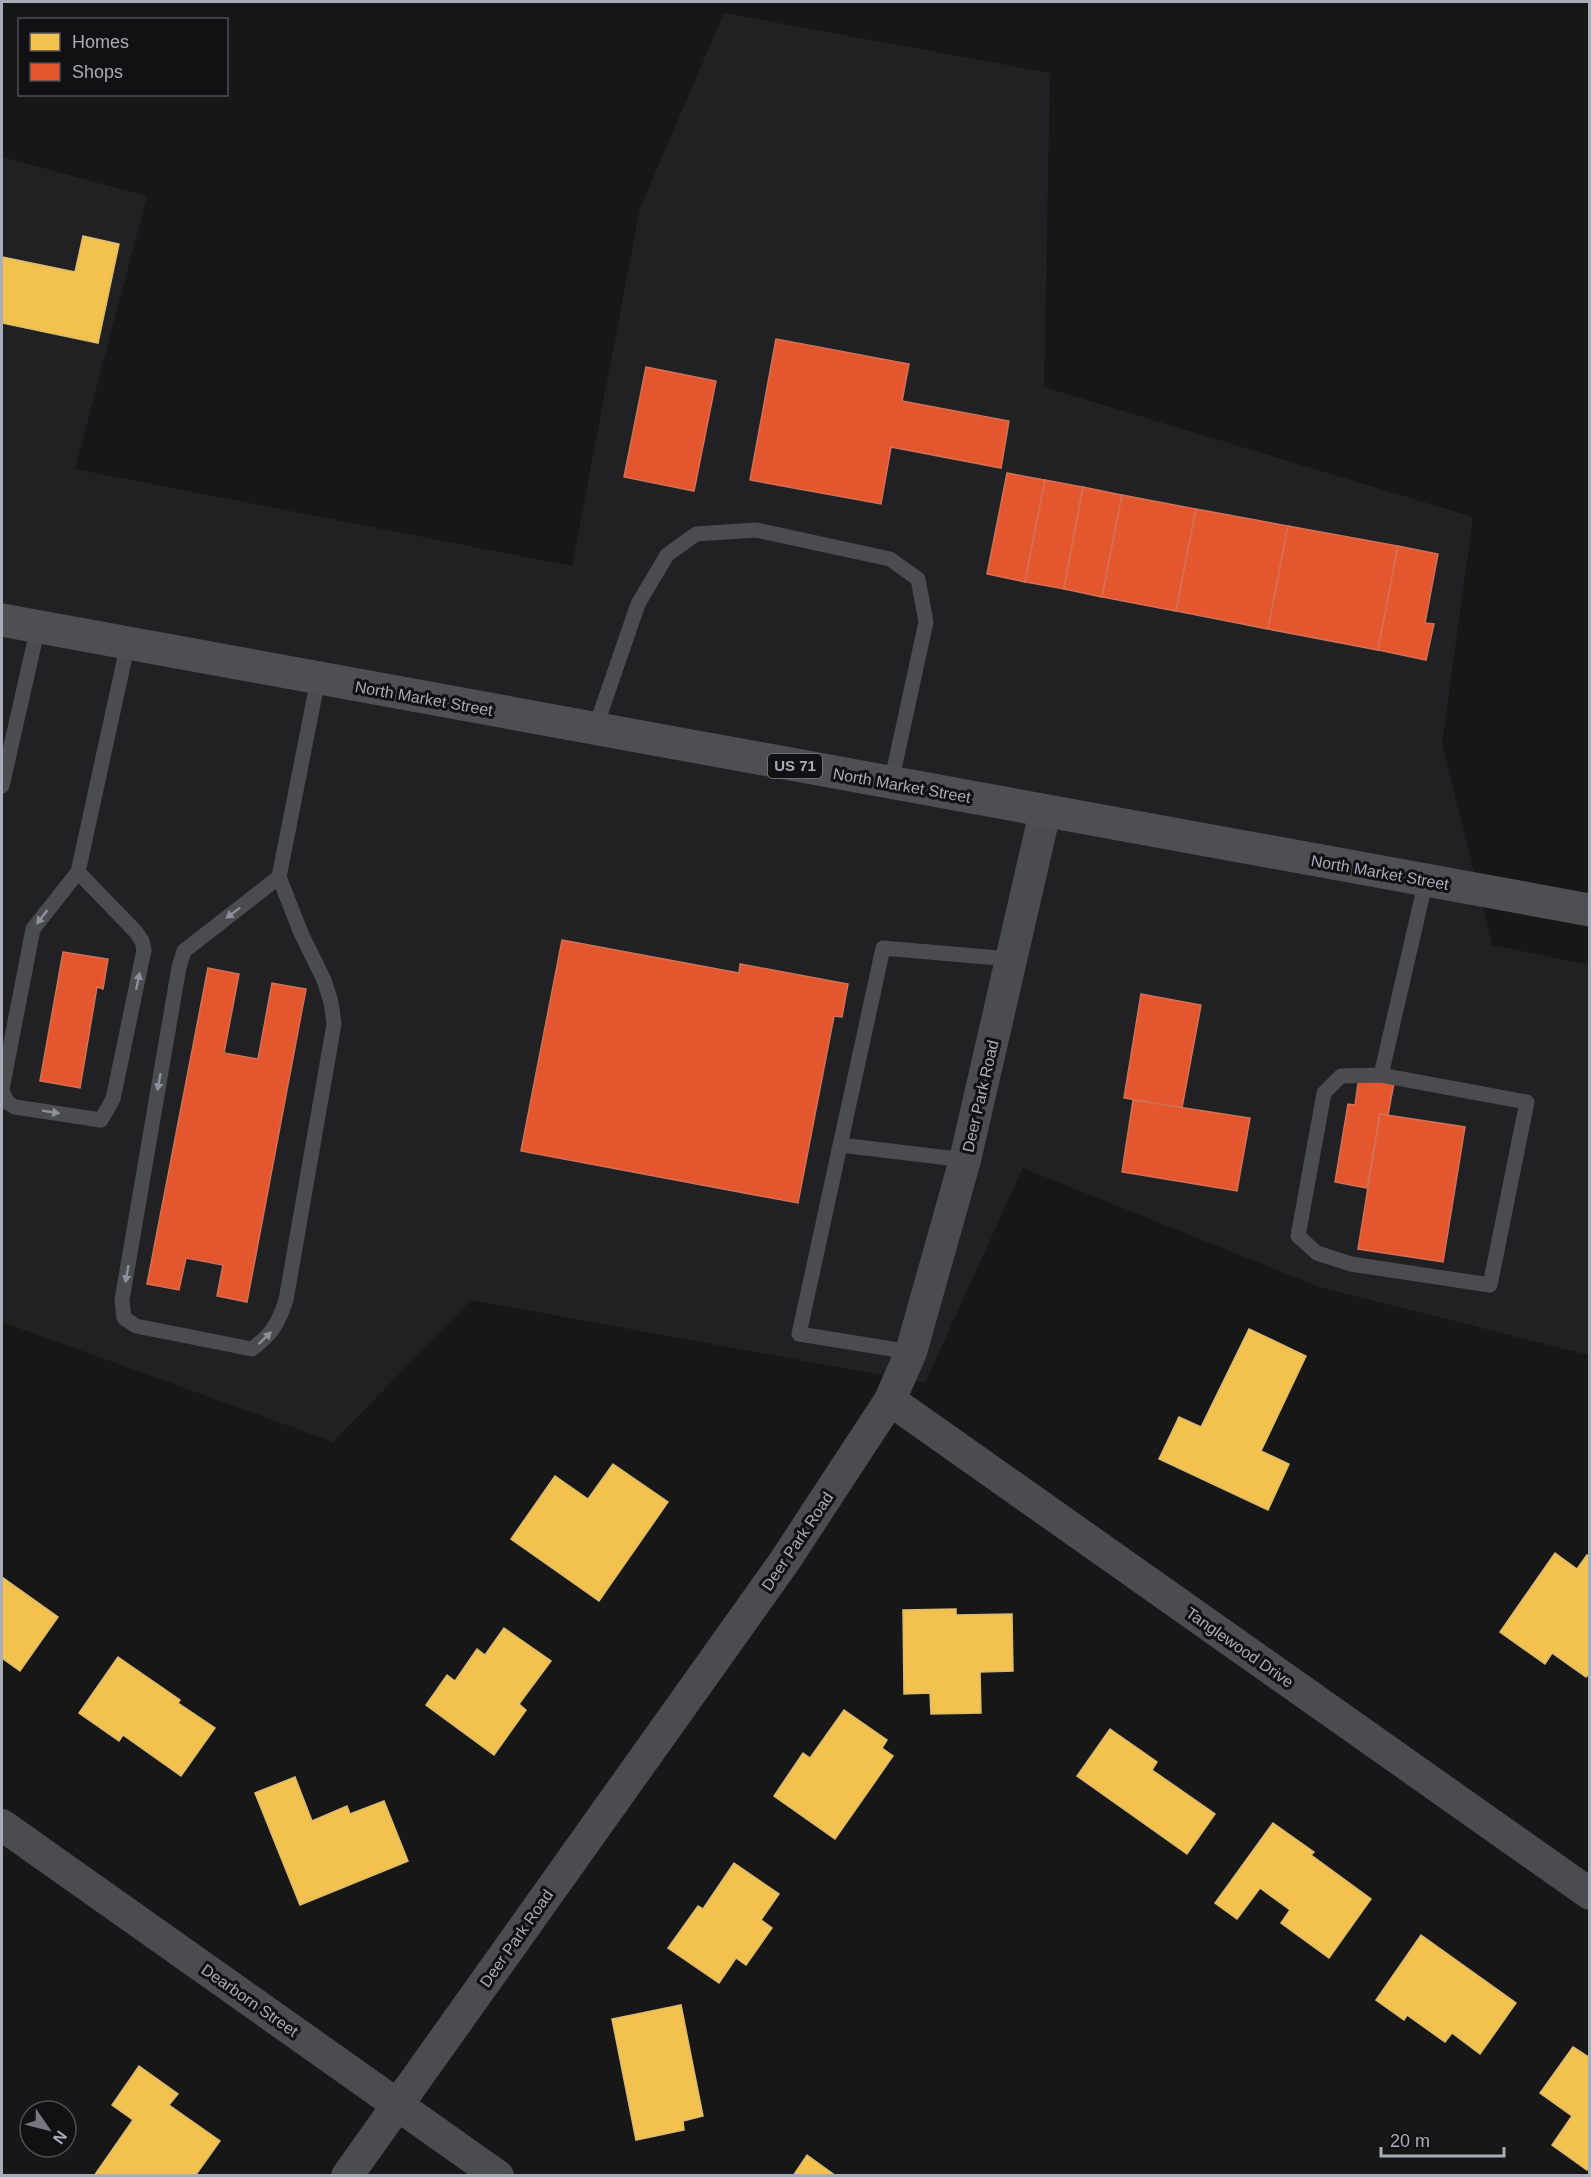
<svg xmlns="http://www.w3.org/2000/svg" width="1591" height="2177" font-family="Helvetica,sans-serif">
  <rect width="100%" height="100%" fill="#171717"/>
  <!-- built -->
  <path fill="#212123" d="M724 13 1050 73 1044 387 1473 517 1442 744 1492 945 1589 965V1355L1319 1287 1023 1168 925 1383 471 1300 333 1442 2 1322V157L147 196 75 469 572 566 640 208Z"/>
  <!-- homes -->
  <g fill="#f2c14e" stroke="#dcbb6e" stroke-width="1.5">
    <path d="M83 236 119 244 98 343 2 323V257L75 272Z"/>
    <path d="M1249 1329 1306 1356 1261 1451 1289 1464 1268 1510 1159 1459 1179 1417 1201 1427Z"/>
    <path d="M613 1464 668 1502 599 1601 511 1539 555 1476 588 1499Z"/>
    <path d="M1555 1553 1577 1569 1587 1555 1590 1556V1673L1586 1677 1552 1653 1545 1664 1500 1632Z"/>
    <path d="M2 1577 58 1617 20 1671 2 1658Z"/>
    <path d="M956 1609V1615L1012 1614 1013 1671 980 1672 981 1713 931 1714 930 1693 904 1694 903 1610Z"/>
    <path d="M504 1628 551 1661 519 1704 526 1710 494 1755 426 1705 447 1675 455 1681 477 1649 485 1655Z"/>
    <path d="M118 1657 180 1700 178 1703 215 1728 181 1776 123 1735 119 1741 79 1713Z"/>
    <path d="M844 1710 887 1740 882 1748 893 1756 835 1839 774 1796 803 1753 810 1758Z"/>
    <path d="M1110 1729 1157 1762 1152 1770 1215 1814 1187 1854 1077 1776Z"/>
    <path d="M295 1777 312 1821 347 1806 350 1814 384 1801 408 1861 300 1905 255 1793Z"/>
    <path d="M1273 1823 1314 1852 1311 1855 1371 1899 1329 1958 1281 1923 1290 1910 1260 1888 1237 1919 1215 1903Z"/>
    <path d="M734 1863 779 1894 761 1920 772 1928 746 1965 736 1958 719 1983 668 1948 698 1906 703 1909Z"/>
    <path d="M1421 1935 1516 2003 1480 2054 1452 2033 1445 2042 1407 2015 1404 2020 1376 2000Z"/>
    <path d="M681 2005 703 2116 683 2121 684 2130 636 2140 612 2019Z"/>
    <path d="M1573 2047 1590 2058V2167L1587 2170 1552 2145 1572 2116 1540 2093Z"/>
    <path d="M139 2066 178 2094 169 2105 220 2141 195 2176H94L133 2120 112 2105Z"/>
    <path d="M807 2155 836 2176H793Z"/>
  </g>
  <!-- shops -->
  <g fill="#e4572e" stroke="#d27157" stroke-width="1.5">
    <path d="M776 339 909 364 902 401 1009 421 1001 468 891 447 881 504 750 480Z"/>
    <path d="M646 367 716 381 694 491 624 477Z"/>
    <path d="M1007 473 1045 480 1025 582 987 574Z"/>
    <path d="M1045 480 1083 487 1064 589 1025 582Z"/>
    <path d="M1083 487 1122 495 1102 597 1064 589Z"/>
    <path d="M1122 495 1196 509 1176 611 1102 597Z"/>
    <path d="M1196 509 1288 526 1268 629 1176 611Z"/>
    <path d="M1288 526 1398 546 1378 650 1268 629Z"/>
    <path d="M1398 546 1438 554 1425 623 1434 624 1426 660 1378 650Z"/>
    <path d="M562 940 739 973 740 964 848 984 842 1017 834 1016 798 1203 521 1151Z"/>
    <path d="M63 952 108 959 103 989 97 987 80 1088 40 1081Z"/>
    <path d="M208 968 239 974 224 1053 258 1059 272 983 306 989 247 1302 217 1296 223 1265 186 1258 179 1290 147 1284Z"/>
    <path d="M1141 994 1201 1005 1182 1108 1124 1098Z"/>
    <path d="M1359 1077 1394 1083 1388 1115 1380 1114 1367 1188 1335 1182 1348 1104 1355 1105Z"/>
    <path d="M1133 1100 1250 1118 1237 1191 1122 1172Z"/>
    <path d="M1380 1114 1465 1127 1443 1262 1358 1249Z"/>
  </g>
  <g fill="none" stroke-linecap="round" stroke-linejoin="round">
    <!-- service -->
    <g stroke="#4b4c50" stroke-width="15">
      <path d="M595 729 638 604 667 555 696 534 756 530 890 559 918 579 926 622 891 783"/>
      <path d="M2 786 38 627"/>
      <path d="M279 877 184 951 179 967 122 1300 124 1318 136 1326 252 1349C272 1334 278 1324 286 1300L334 1024 331 1002 324 980 301 933 279 877 318 679"/>
      <path d="M1381 1075 1527 1102 1490 1285 1351 1264 1317 1253 1298 1236 1324 1093 1341 1076 1381 1075 1426 880"/>
      <path d="M2 1089 33 929 78 872 128 643"/>
      <path d="M2 1091 8 1103 15 1107 101 1120 113 1099 144 950 142 941 136 932 78 872"/>
      <path d="M841 1145 965 1160"/>
      <path d="M911 1352 799 1334 883 948 1010 959"/>
    </g>
    <!-- minor -->
    <g stroke="#4b4c50" stroke-width="32">
      <path d="M890 1400 1590 1894"/>
      <path d="M2 1825 498 2176"/>
      <path d="M347 2176 784 1562 890 1400 911 1352 965 1160 1045 812"/>
    </g>
    <!-- primary -->
    <path stroke="#4d4f52" stroke-width="33" d="M2 620 1590 910"/>
  </g>
  <!-- one-way arrows -->
  <defs><path id="oneway-solid" d="M-6-.8H1V-3.2L6.5 0L1 3.2V.8H-6Z" transform="scale(1.5)"/></defs>
  <g fill="#8c9099">
    <use href="#oneway-solid" transform="translate(233 913) rotate(143)"/>
    <use href="#oneway-solid" transform="translate(42 917) rotate(128)"/>
    <use href="#oneway-solid" transform="translate(138 981) rotate(-78)"/>
    <use href="#oneway-solid" transform="translate(159 1082) rotate(100)"/>
    <use href="#oneway-solid" transform="translate(51 1112) rotate(9)"/>
    <use href="#oneway-solid" transform="translate(127 1274) rotate(100)"/>
    <use href="#oneway-solid" transform="translate(265 1338) rotate(-44)"/>
  </g>
  <g text-anchor="middle" stroke-width="6" stroke-linejoin="round" paint-order="stroke">
    <!-- shield labels -->
    <rect fill="#111113" stroke="#7b7e86" stroke-width="1.5" x="768" y="754" width="54" height="24" rx="4.5"/>
    <g font-size="15" font-weight="bold" fill="#a8adb8">
      <text x="795" y="771">US 71</text>
    </g>
    <!-- street labels -->
    <g font-size="16" fill="#a8adb8" stroke="#111113">
      <text transform="translate(424 698) rotate(10)" y="6">North Market Street</text>
      <text transform="translate(902 785) rotate(10)" y="6">North Market Street</text>
      <text transform="translate(1380 872) rotate(10)" y="6">North Market Street</text>
      <text transform="translate(980 1096) rotate(-77)" y="6">Deer Park Road</text>
      <text transform="translate(797 1541) rotate(-56)" y="6">Deer Park Road</text>
      <text transform="translate(1240 1647) rotate(35)" y="6">Tanglewood Drive</text>
      <text transform="translate(516 1938) rotate(-55)" y="6">Deer Park Road</text>
      <text transform="translate(250 2000) rotate(35)" y="6">Dearborn Street</text>
    </g>
  </g>
  <!-- border -->
  <rect width="1591" height="2177" fill="none" stroke="#a8adb8" stroke-width="6"/>
  <!-- legend -->
  <rect x="18" y="18" width="210" height="78" fill="#111113" stroke="#4d4f55" stroke-width="1.5"/>
  <rect x="30" y="33" width="30" height="18" fill="#f2c14e" stroke="#4d4f55" stroke-width="1.5"/>
  <text x="72" y="48" font-size="18" fill="#a8adb8">Homes</text>
  <rect x="30" y="63" width="30" height="18" fill="#e4572e" stroke="#4d4f55" stroke-width="1.5"/>
  <text x="72" y="78" font-size="18" fill="#a8adb8">Shops</text>
  <!-- north arrow -->
  <g transform="translate(48 2129) rotate(125)"><circle r="28" fill="#111113" stroke="#4d4f55" stroke-width="1.5"/>
  <path d="M0-4.5L10 22L0 15L-10 22Z" fill="#757880"/>
  <text y="-9" font-size="16" font-weight="bold" text-anchor="middle" fill="#a8adb8">N</text>
  </g>
  <!-- scale -->
  <path d="M1381 2147v9h123v-9" fill="none" stroke="#a8adb8" stroke-width="3"/>
  <text x="1390" y="2147" font-size="18" fill="#a8adb8" stroke="#111113" stroke-width="4.5" paint-order="stroke">20 m</text>
</svg>
